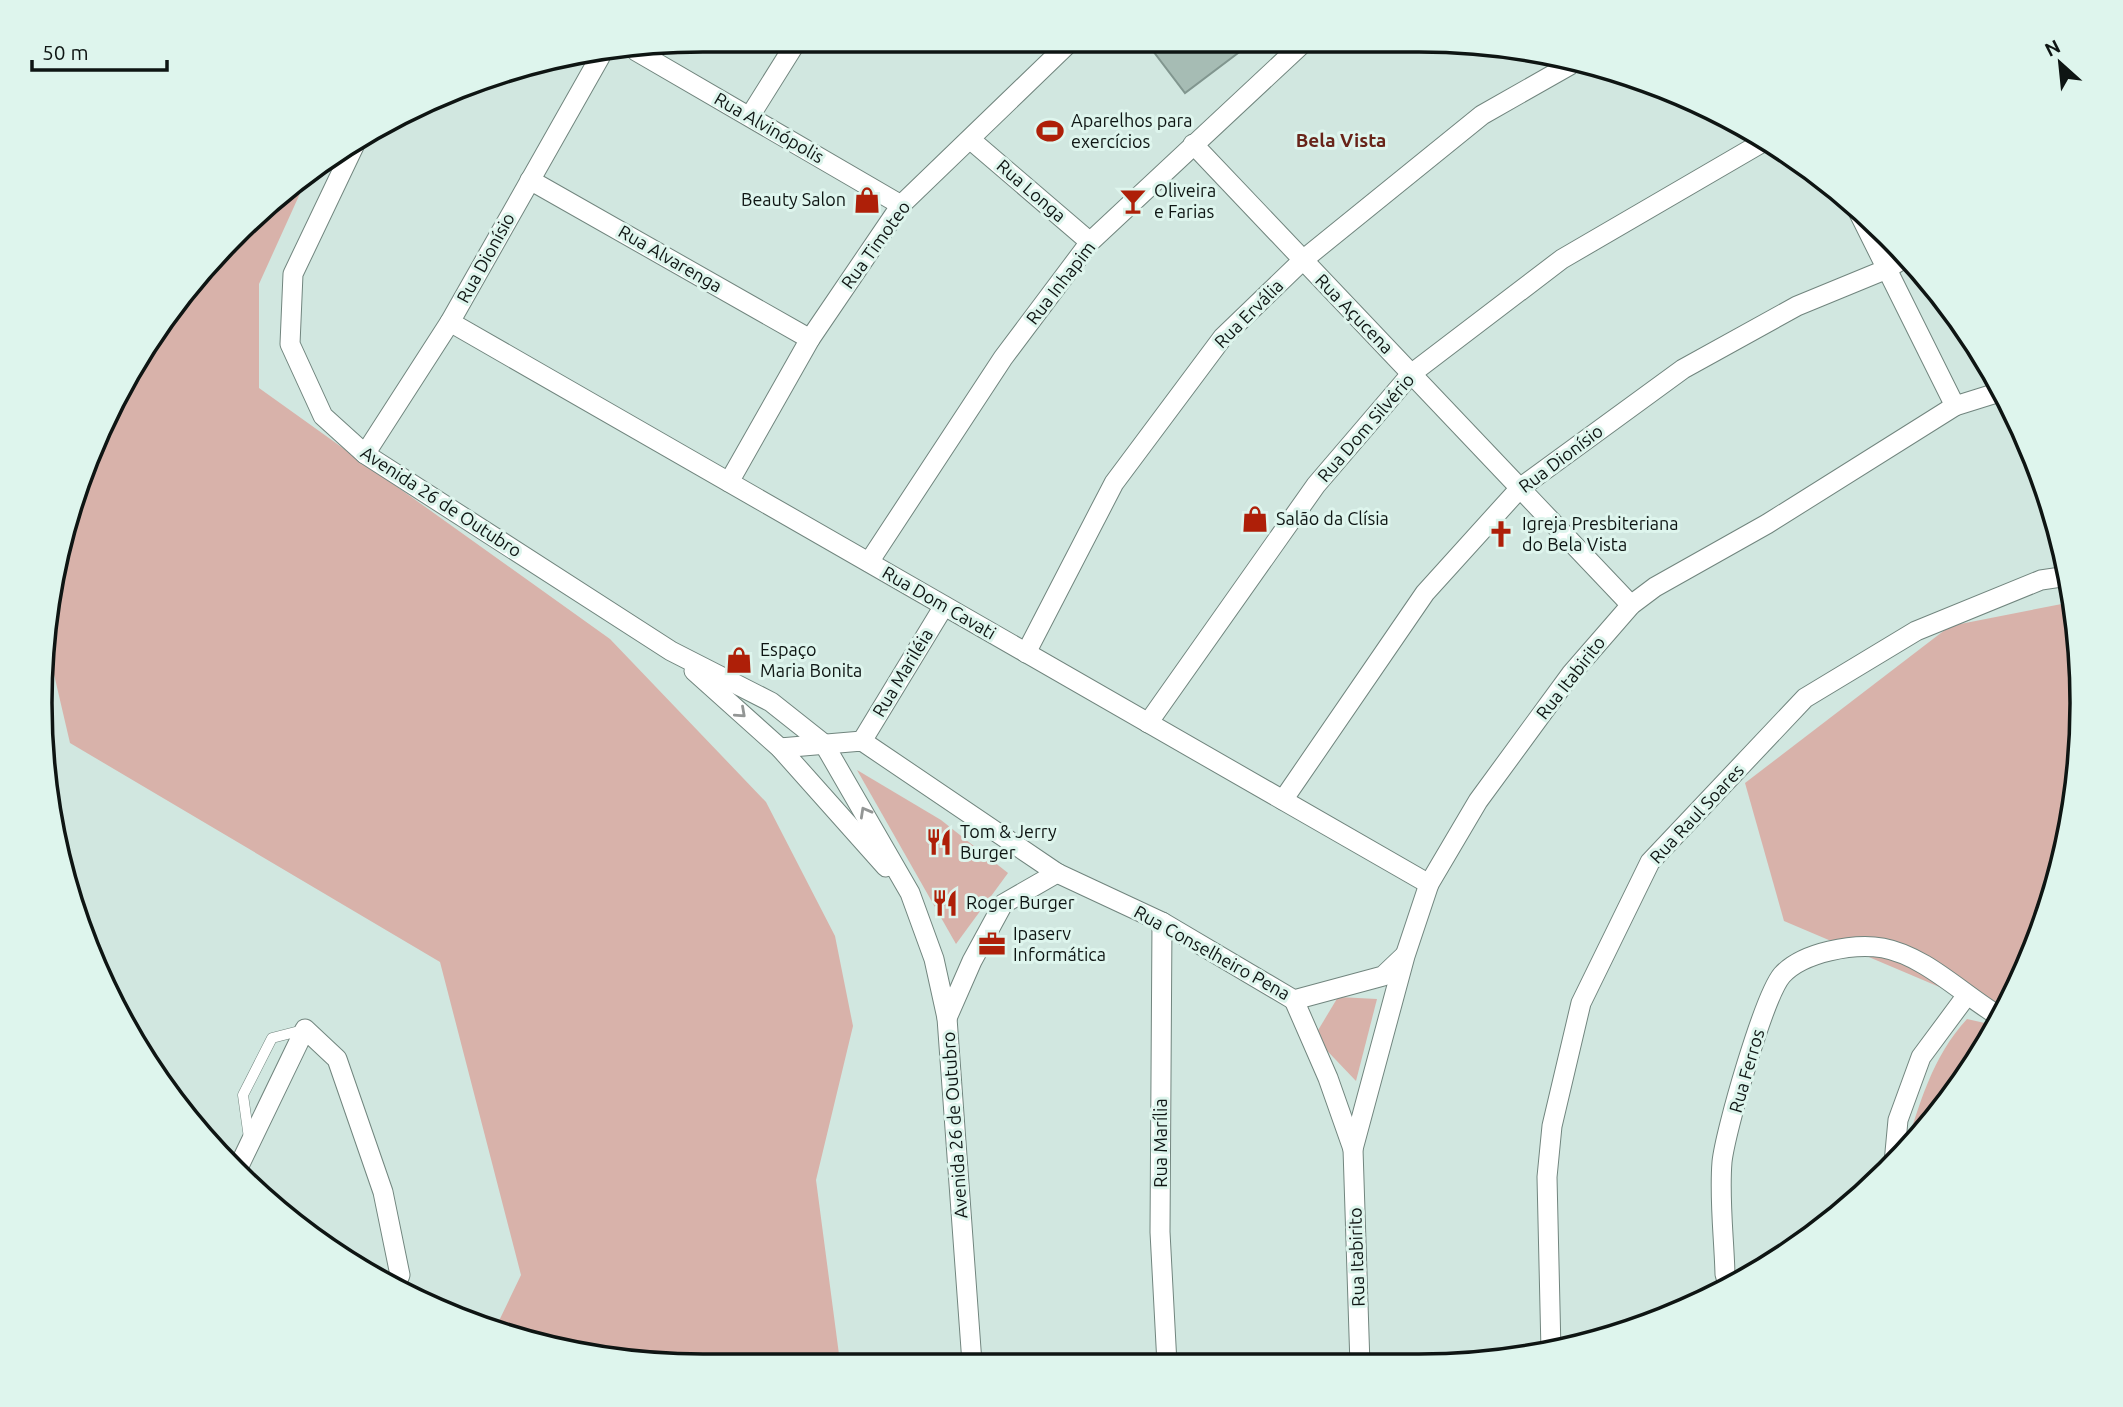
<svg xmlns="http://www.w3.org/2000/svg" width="2123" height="1407" font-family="Ubuntu,sans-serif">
  <rect width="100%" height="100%" fill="#d1e7e0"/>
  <!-- green -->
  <g fill="#d8b2aa">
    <path d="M307 178 259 284V388L610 639 766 802 835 936 853 1026 816 1180 840 1362 617 1361 497 1325 521 1275 440 962 70 743 46 640 91 450 178 299Z"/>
    <path d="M2072 602 2081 661 2077 790 2047 917 2003 1014 1784 921 1745 783 1950 626Z"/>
    <path d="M857 770 941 820 1008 873 956 944Z"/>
    <path d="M1338 997 1377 999 1356 1081 1314 1037Z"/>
    <path d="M1967 1019 1998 1026 1918 1141 1904 1154C1919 1105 1932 1057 1967 1019Z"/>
  </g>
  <!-- building -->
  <path fill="#a6bcb4" stroke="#81968f" stroke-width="2" d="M1147 43 1250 44 1185 93Z"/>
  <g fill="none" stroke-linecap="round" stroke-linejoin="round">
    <defs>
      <path id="lane" d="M249 1138 243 1095 272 1038 303 1030"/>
      <g id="street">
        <path d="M636 51 901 205"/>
        <path d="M750 116 797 41"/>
        <path d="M971 140 1090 242"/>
        <path d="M356 142 293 274 290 344 323 416 365 454 671 651 771 702 824 744 910 893 934 959 947 1018 972 1363"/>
        <path d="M1193 144 1631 605"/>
        <path d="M530 180 810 339"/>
        <path d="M1854 203 1955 406"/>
        <path d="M450 322 1429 884"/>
        <path d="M365 454 450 322 600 57"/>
        <path d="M729 482 810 339 901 205 1069 43"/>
        <path d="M869 562 1003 358 1090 242 1301 45"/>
        <path d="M1026 653 1114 483 1223 337 1303 260 1482 115 1570 65"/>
        <path d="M694 671 780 748 886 867"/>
        <path d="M1148 723 1316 485 1411 374 1562 259 1763 142"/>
        <path d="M862 741 944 606"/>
        <path d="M780 748 862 741 1057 873 1162 922 1294 1000 1383 976 1404 956"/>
        <path d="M1283 800 1425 593 1520 488 1683 369 1797 306 1887 269 1906 257"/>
        <path d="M1162 922 1160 1232 1167 1364"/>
        <path d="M1294 1000 1328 1078 1353 1149"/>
        <path d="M947 1018 972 961 1003 904 1057 873"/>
        <path d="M1894 1163 1898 1120 1921 1057 1967 995"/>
        <path d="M238 1168 305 1029 337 1059 383 1192 400 1275 394 1288"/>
        <path d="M1729 1288 1725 1274C1724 1237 1719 1199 1722 1162 1725 1132 1764 996 1782 975 1803 952 1854 943 1883 948 1926 956 1964 996 2002 1018"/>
        <path d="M1551 1351 1547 1177 1552 1126 1581 1003 1650 862 1805 698 1916 631 2041 580 2068 576"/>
        <path d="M1360 1365 1353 1149 1405 956 1429 884 1478 801 1571 674 1631 605 1655 587 1767 524 1955 406 2003 391"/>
      </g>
    </defs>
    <!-- lane casing -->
    <use href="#lane" stroke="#71857e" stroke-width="11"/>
    <!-- street casing -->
    <use href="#street" stroke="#71857e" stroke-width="21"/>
    <!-- lane -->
    <use href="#lane" stroke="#fff" stroke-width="10"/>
    <!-- street -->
    <use href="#street" stroke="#fff" stroke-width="19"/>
  </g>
  <!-- one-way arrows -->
  <defs><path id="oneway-chevron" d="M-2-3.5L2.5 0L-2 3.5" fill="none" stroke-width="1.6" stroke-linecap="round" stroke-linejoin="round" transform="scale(1.75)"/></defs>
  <g stroke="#939695">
    <use href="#oneway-chevron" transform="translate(741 713) rotate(42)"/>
    <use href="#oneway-chevron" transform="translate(865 812) rotate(-119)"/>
  </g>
  <!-- icons -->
  <defs>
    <symbol id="stadium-bare" viewBox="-9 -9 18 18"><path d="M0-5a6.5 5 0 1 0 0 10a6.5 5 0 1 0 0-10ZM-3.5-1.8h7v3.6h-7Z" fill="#ae1f08" stroke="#def5ed" stroke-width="2.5" paint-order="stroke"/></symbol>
    <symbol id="shop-bare" viewBox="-9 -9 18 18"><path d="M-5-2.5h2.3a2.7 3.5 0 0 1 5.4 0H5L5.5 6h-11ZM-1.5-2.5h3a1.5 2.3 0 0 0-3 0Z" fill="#ae1f08" stroke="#def5ed" stroke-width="2.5" paint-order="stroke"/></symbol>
    <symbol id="bar-bare" viewBox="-9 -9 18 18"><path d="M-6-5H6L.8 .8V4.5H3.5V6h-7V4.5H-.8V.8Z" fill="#ae1f08" stroke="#def5ed" stroke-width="2.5" paint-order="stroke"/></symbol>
    <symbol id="church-bare" viewBox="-9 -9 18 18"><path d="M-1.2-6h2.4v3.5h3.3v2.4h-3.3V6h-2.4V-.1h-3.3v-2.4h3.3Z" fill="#ae1f08" stroke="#def5ed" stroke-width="2.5" paint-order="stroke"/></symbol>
    <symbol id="restaurant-bare" viewBox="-9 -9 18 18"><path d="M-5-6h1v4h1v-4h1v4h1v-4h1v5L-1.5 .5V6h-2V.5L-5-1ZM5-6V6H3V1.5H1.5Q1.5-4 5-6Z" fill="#ae1f08" stroke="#def5ed" stroke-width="2.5" paint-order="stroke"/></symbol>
    <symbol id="office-bare" viewBox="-9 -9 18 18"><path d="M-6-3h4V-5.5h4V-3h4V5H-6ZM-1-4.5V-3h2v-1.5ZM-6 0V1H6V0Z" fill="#ae1f08" stroke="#def5ed" stroke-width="2.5" paint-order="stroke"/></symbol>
  </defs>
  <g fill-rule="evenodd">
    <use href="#stadium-bare" x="1031" y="112" width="38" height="38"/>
    <use href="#shop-bare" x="848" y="181" width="38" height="38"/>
    <use href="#bar-bare" x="1114" y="182" width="38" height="38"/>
    <use href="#shop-bare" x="1236" y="500" width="38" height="38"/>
    <use href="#church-bare" x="1482" y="515" width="38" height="38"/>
    <use href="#shop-bare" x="720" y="641" width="38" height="38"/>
    <use href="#restaurant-bare" x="920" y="823" width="38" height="38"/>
    <use href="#restaurant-bare" x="926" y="884" width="38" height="38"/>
    <use href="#office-bare" x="973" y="925" width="38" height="38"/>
  </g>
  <g text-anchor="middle" stroke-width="6" stroke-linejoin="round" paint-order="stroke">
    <!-- poi labels -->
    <g font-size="18" fill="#0e1513" stroke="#def5ed" text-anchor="start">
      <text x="1071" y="127">Aparelhos para<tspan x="1071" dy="21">exercícios</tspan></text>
      <text x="1154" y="197">Oliveira<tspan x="1154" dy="21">e Farias</tspan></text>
      <text x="846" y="206" text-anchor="end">Beauty Salon</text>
      <text x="1276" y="525">Salão da Clísia</text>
      <text x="1522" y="530">Igreja Presbiteriana<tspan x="1522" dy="21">do Bela Vista</tspan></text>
      <text x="760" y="656">Espaço<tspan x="760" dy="21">Maria Bonita</tspan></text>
      <text x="960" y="838">Tom &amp; Jerry<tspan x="960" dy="21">Burger</tspan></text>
      <text x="966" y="909">Roger Burger</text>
      <text x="1013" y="940">Ipaserv<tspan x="1013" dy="21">Informática</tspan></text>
    </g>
    <!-- street labels -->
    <g font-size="18" fill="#0e1513" stroke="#def5ed">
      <text transform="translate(769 128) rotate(30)" y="6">Rua Alvinópolis</text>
      <text transform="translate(1031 191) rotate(41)" y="6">Rua Longa</text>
      <text transform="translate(876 245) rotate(-54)" y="6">Rua Timoteo</text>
      <text transform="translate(486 258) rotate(-61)" y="6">Rua Dionísio</text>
      <text transform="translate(670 259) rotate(30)" y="6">Rua Alvarenga</text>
      <text transform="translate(1061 283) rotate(-52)" y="6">Rua Inhapim</text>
      <text transform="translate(1249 314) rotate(-45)" y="6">Rua Ervália</text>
      <text transform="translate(1354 314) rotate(46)" y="6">Rua Açucena</text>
      <text transform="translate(1366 428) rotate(-49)" y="6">Rua Dom Silvério</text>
      <text transform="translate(1561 459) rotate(-37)" y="6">Rua Dionísio</text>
      <text transform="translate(441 502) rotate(33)" y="6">Avenida 26 de Outubro</text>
      <text transform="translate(939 603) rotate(30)" y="6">Rua Dom Cavati</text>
      <text transform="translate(903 673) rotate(-59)" y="6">Rua Mariléia</text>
      <text transform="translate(1571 678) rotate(-52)" y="6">Rua Itabirito</text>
      <text transform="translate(1697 814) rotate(-47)" y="6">Rua Raul Soares</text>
      <text transform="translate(1212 953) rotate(29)" y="6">Rua Conselheiro Pena</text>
      <text transform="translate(1747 1071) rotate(-74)" y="6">Rua Ferros</text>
      <text transform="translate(955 1125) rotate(-94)" y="6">Avenida 26 de Outubro</text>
      <text transform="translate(1161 1143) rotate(-90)" y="6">Rua Marília</text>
      <text transform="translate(1357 1257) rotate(-92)" y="6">Rua Itabirito</text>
    </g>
    <!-- neighbourhood labels -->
    <g font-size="19" font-weight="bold" fill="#682419" stroke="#def5ed">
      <text x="1341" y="147">Bela Vista</text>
    </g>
  </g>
  <!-- crop -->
  <path d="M0 0H2123V1407H0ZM703 52H1419A651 651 0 0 1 2070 703V703A651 651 0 0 1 1419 1354H703A651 651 0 0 1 52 703V703A651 651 0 0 1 703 52Z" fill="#def5ed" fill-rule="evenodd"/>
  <path fill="none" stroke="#0e1513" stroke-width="3.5" d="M703 52H1419A651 651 0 0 1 2070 703V703A651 651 0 0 1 1419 1354H703A651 651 0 0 1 52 703V703A651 651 0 0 1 703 52Z"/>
  <!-- north arrow -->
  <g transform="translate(2060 63) rotate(333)" stroke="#def5ed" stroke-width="5" paint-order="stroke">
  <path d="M0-5L12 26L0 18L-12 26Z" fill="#0e1513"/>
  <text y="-10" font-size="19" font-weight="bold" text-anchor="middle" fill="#0e1513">N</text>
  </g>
  <!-- scale -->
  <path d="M32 60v10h135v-10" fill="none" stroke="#0e1513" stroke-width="3.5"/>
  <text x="42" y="60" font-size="21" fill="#0e1513" stroke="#def5ed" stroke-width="5" paint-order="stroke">50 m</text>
</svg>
